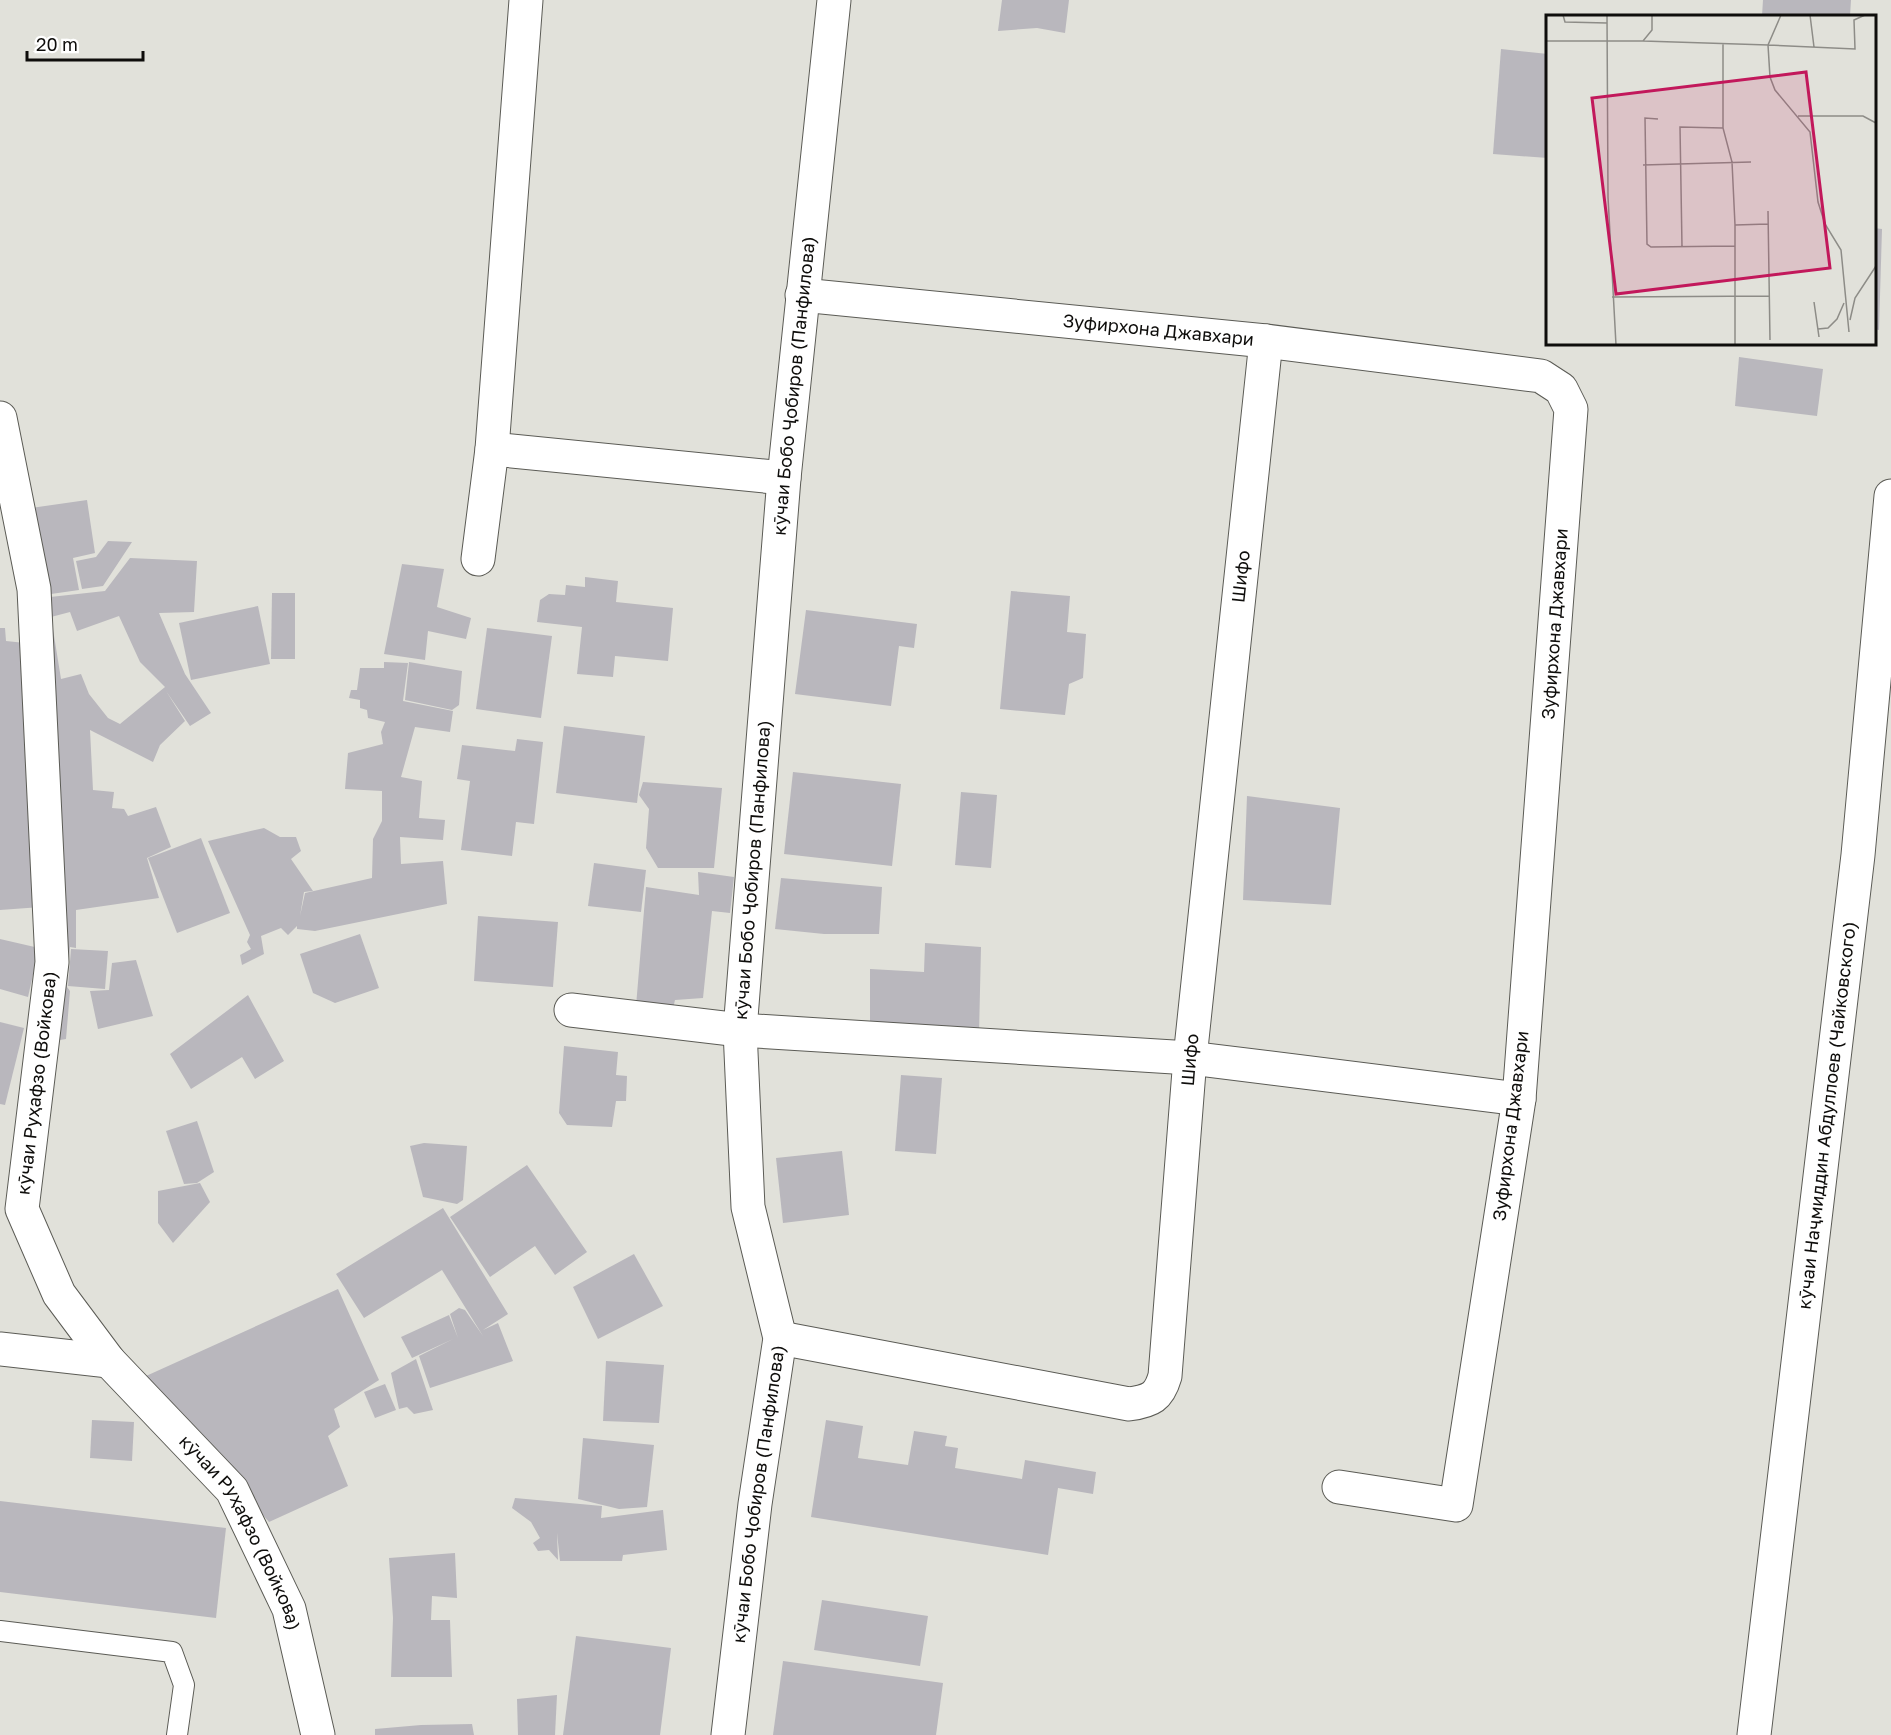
<svg xmlns="http://www.w3.org/2000/svg" width="1891" height="1735" font-family="'Golos Text',sans-serif">
  <rect width="100%" height="100%" fill="#e1e1da"/>
  <!-- building -->
  <g fill="#b9b7bd" fill-rule="evenodd">
    <path d="M1002 0H1069L1065 33 1037 28 998 31Z"/>
    <path d="M1763 0H1851L1850 16H1762Z"/>
    <path d="M1501 49 1548 54V158L1493 154Z"/>
    <path d="M1874 228 1882 229 1879 330 1874 329Z"/>
    <path d="M1739 357 1823 369 1817 416 1735 406Z"/>
    <path d="M87 500 95 553 73 558 79 590 44 595 31 508Z"/>
    <path d="M108 541 132 542 103 586 82 589 76 561 96 557Z"/>
    <path d="M130 558 197 561 194 612 159 613 185 674 211 713 190 726 166 691 185 721 160 745 153 762 90 730 93 790 114 792 112 808 124 809 128 816 156 807 171 847 147 858 159 898 76 910V948L70 947 67 987 70 991 66 1039 48 1042 41 598 105 591ZM70 612 77 631 119 616 140 662 165 687 120 724 108 718 89 694 81 674 61 679 51 617Z"/>
    <path d="M402 564 444 569 437 607 471 618 466 639 428 631 425 660 384 654Z"/>
    <path d="M585 577 618 581 616 602 673 608 668 661 615 656 613 677 577 674 582 627 537 622 540 600 549 594 565 595 566 585 585 587Z"/>
    <path d="M1011 591 1070 596 1067 632 1086 634 1083 678 1069 684 1065 715 1000 709Z"/>
    <path d="M272 593H295V659H271Z"/>
    <path d="M258 606 270 664 191 680 179 623Z"/>
    <path d="M806 610 917 624 914 648 899 646 891 706 795 694Z"/>
    <path d="M0 628H5L6 641 25 643 41 907 0 910Z"/>
    <path d="M487 628 552 636 541 718 476 709Z"/>
    <path d="M384 662 408 663 403 701 453 711 450 732 415 727 401 777 422 781 419 818 445 820 443 840 400 837 401 864 443 861 447 904 315 931 297 929V926L288 935 281 928 261 936 264 954 242 965 240 955 251 949 247 942 250 935 208 841 264 828 280 837H296L301 851 291 859 313 891 304 892 300 916 305 893 372 878 373 839 382 821V791L345 789 348 753 383 744 381 732 385 722 368 718 367 710 360 708V700L349 698 351 690H357L360 668H384Z"/>
    <path d="M409 662 462 671 459 705 452 710 405 700Z"/>
    <path d="M564 726 645 736 637 803 556 793Z"/>
    <path d="M517 739 543 742 534 824 516 822 512 856 461 850 470 781 457 779 462 745 515 751Z"/>
    <path d="M793 772 901 784 892 866 784 854Z"/>
    <path d="M643 782 722 788 714 868H658L646 848 649 809 639 795Z"/>
    <path d="M961 792 997 795 991 868 955 865Z"/>
    <path d="M1247 796 1340 808 1331 905 1243 900Z"/>
    <path d="M201 838 230 913 177 933 148 858Z"/>
    <path d="M594 863 646 870 641 912 588 906Z"/>
    <path d="M698 872 734 877 730 913 712 911 703 998 675 1000 672 1013 636 1006 646 887 699 895Z"/>
    <path d="M781 878 882 887 879 934H824L775 929Z"/>
    <path d="M478 916 558 922 553 987 474 981Z"/>
    <path d="M360 934 379 988 335 1003 313 993 300 954Z"/>
    <path d="M0 939 39 948 28 997 0 989Z"/>
    <path d="M925 943 981 947 979 1034 870 1027V969L924 972Z"/>
    <path d="M71 949 108 951 105 989 68 986Z"/>
    <path d="M136 960 153 1016 98 1029 90 991 109 990 112 963Z"/>
    <path d="M248 995 284 1061 255 1079 242 1057 191 1089 170 1054Z"/>
    <path d="M0 1022 24 1028 5 1105 0 1104Z"/>
    <path d="M564 1046 618 1052 616 1075 627 1076 626 1101H616L612 1127 567 1125 559 1113Z"/>
    <path d="M901 1075 942 1078 936 1154 895 1151Z"/>
    <path d="M197 1121 214 1172 197 1183 184 1184 166 1131Z"/>
    <path d="M424 1143 467 1146 463 1200 457 1204 423 1197 410 1146Z"/>
    <path d="M842 1151 849 1215 783 1223 776 1158Z"/>
    <path d="M527 1165 587 1252 555 1275 535 1246 490 1277 450 1217Z"/>
    <path d="M200 1183 210 1202 173 1243 158 1223V1191Z"/>
    <path d="M443 1208 508 1314 483 1330 498 1323 513 1361 430 1388 419 1356 453 1339 412 1358 401 1337 449 1315 458 1338 450 1314 459 1308 465 1310 483 1336 442 1270 364 1318 336 1274Z"/>
    <path d="M634 1254 663 1306 598 1339 573 1287Z"/>
    <path d="M338 1289 379 1380 334 1409 340 1427 328 1436 348 1486 269 1522 146 1376Z"/>
    <path d="M416 1359 433 1410 414 1414 407 1407 399 1409 391 1373Z"/>
    <path d="M606 1361 664 1365 659 1423 603 1421Z"/>
    <path d="M385 1384 396 1410 375 1418 364 1392Z"/>
    <path d="M92 1420 134 1422 132 1461 90 1458Z"/>
    <path d="M826 1420 863 1426 858 1458 908 1465 914 1431 947 1436 945 1446 958 1448 955 1468 1022 1479 1025 1460 1096 1472 1093 1494 1058 1488 1048 1555 811 1517Z"/>
    <path d="M583 1438 654 1445 647 1507 619 1509 578 1499Z"/>
    <path d="M515 1498 602 1506 601 1518 663 1510 667 1550 623 1555 622 1561H560L557 1533 558 1560 549 1550 538 1551 533 1543 540 1538 531 1522 512 1508Z"/>
    <path d="M0 1501 226 1528 216 1618 0 1592Z"/>
    <path d="M455 1553 457 1598 432 1596 431 1620H450L452 1677H391L393 1618 389 1558Z"/>
    <path d="M822 1600 928 1616 920 1666 814 1650Z"/>
    <path d="M576 1636 671 1648 660 1735H563Z"/>
    <path d="M783 1661 943 1683 936 1735H773Z"/>
    <path d="M557 1695 555 1735H518L517 1699Z"/>
    <path d="M472 1724 474 1735H375V1729L421 1725Z"/>
  </g>
  <g fill="none" stroke-linecap="round" stroke-linejoin="round">
    <defs>
      <path id="lane" d="M0 1631 172 1652 184 1685 177 1735"/>
      <g id="street">
        <path id="s1" d="M802 295 1266 341 1541 376 1561 389 1571 409 1519 1099 1456 1505 1339 1487"/>
        <path id="s2" d="M0 418 34 589 52 962 22 1209 59 1294 109 1361 232 1490 289 1609 318 1735"/>
        <path d="M492 449 784 478"/>
        <path d="M478 559 492 449 526 0"/>
        <path d="M571 1010 740 1030 1190 1058 1519 1099"/>
        <path id="s3" d="M780 1338 1129 1404C1151 1401 1159 1397 1165 1376L1190 1058 1266 341"/>
        <path d="M0 1349 109 1361"/>
        <path id="s4" d="M728 1735 755 1504 780 1338 748 1207 740 1030 784 478 834 0"/>
        <path id="s5" d="M1754 1735 1858 855 1891 496"/>
      </g>
    </defs>
    <!-- lane casing -->
    <use href="#lane" stroke="#5b5b55" stroke-width="22"/>
    <!-- street casing -->
    <use href="#street" stroke="#5b5b55" stroke-width="35"/>
    <!-- lane -->
    <use href="#lane" stroke="#fff" stroke-width="20"/>
    <!-- street -->
    <use href="#street" stroke="#fff" stroke-width="33"/>
  </g>
  <g text-anchor="middle" stroke-width="4.5" stroke-linejoin="round" paint-order="stroke">
    <!-- street labels -->
    <g font-size="18" fill="#0e0d0b" stroke="#fff">
      <text dy="6" stroke="none"><textPath href="#s1" startOffset="358">Зуфирхона Джавхари</textPath></text>
      <text dy="6" stroke="none"><textPath href="#s4" startOffset="1359">кӯчаи Бобо Ҷобиров (Панфилова)</textPath></text>
      <text dy="6" stroke="none"><textPath href="#s3" startOffset="1208">Шифо</textPath></text>
      <text transform="translate(1555 624) rotate(-86)" y="6">Зуфирхона Джавхари</text>
      <text dy="6" stroke="none"><textPath href="#s4" startOffset="873">кӯчаи Бобо Ҷобиров (Панфилова)</textPath></text>
      <text dy="6" stroke="none"><textPath href="#s3" startOffset="722">Шифо</textPath></text>
      <text transform="translate(37 1083) rotate(-83)" y="6">кӯчаи Руҳафзо (Войкова)</text>
      <text dy="6" stroke="none"><textPath href="#s5" startOffset="624">кӯчаи Наҷмиддин Абдуллоев (Чайковского)</textPath></text>
      <text transform="translate(1511 1126) rotate(-83)" y="6">Зуфирхона Джавхари</text>
      <text dy="6" stroke="none"><textPath href="#s4" startOffset="243">кӯчаи Бобо Ҷобиров (Панфилова)</textPath></text>
      <text dy="6" stroke="none"><textPath href="#s2" startOffset="1192">кӯчаи Руҳафзо (Войкова)</textPath></text>
    </g>
  </g>
  <!-- overview -->
  <g transform="translate(1546 15)">
    <rect width="330" height="330" fill="#e1e1da"/>
    <path fill="none" stroke="#8d8c87" stroke-width="1.5" d="M17 0 19 7 61 8M61 0 62 182 70 330M264 0 268 32M0 26H97L106 15V0M97 26 222 30 235 0M177 28V113L186 147 189 210V330M252 101H317L330 108M112 104 99 103 101 229 105 232 189 231M97 150 205 147M222 196 224 325M189 210 222 209M136 232 134 112 177 113M66 282 224 281M268 287 273 322M304 305 309 283 330 251M272 314 282 313 291 304 298 288M303 317 295 235 279 209 272 187 264 117 229 75 224 62 222 30 309 34 308 5 319 0"/>
    <path fill="#c2185b" fill-opacity="0.15" stroke="#c2185b" stroke-width="3" d="M260 57 284 253 70 279 46 83Z"/>
    <rect width="330" height="330" fill="none" stroke="#0e0d0b" stroke-width="3"/>
  </g>
  <!-- scale -->
  <path d="M27 51v9h116v-9" fill="none" stroke="#0e0d0b" stroke-width="3"/>
  <text x="36" y="51" font-size="18" fill="#0e0d0b" stroke="#ffffff" stroke-width="4.5" paint-order="stroke">20 m</text>
</svg>
